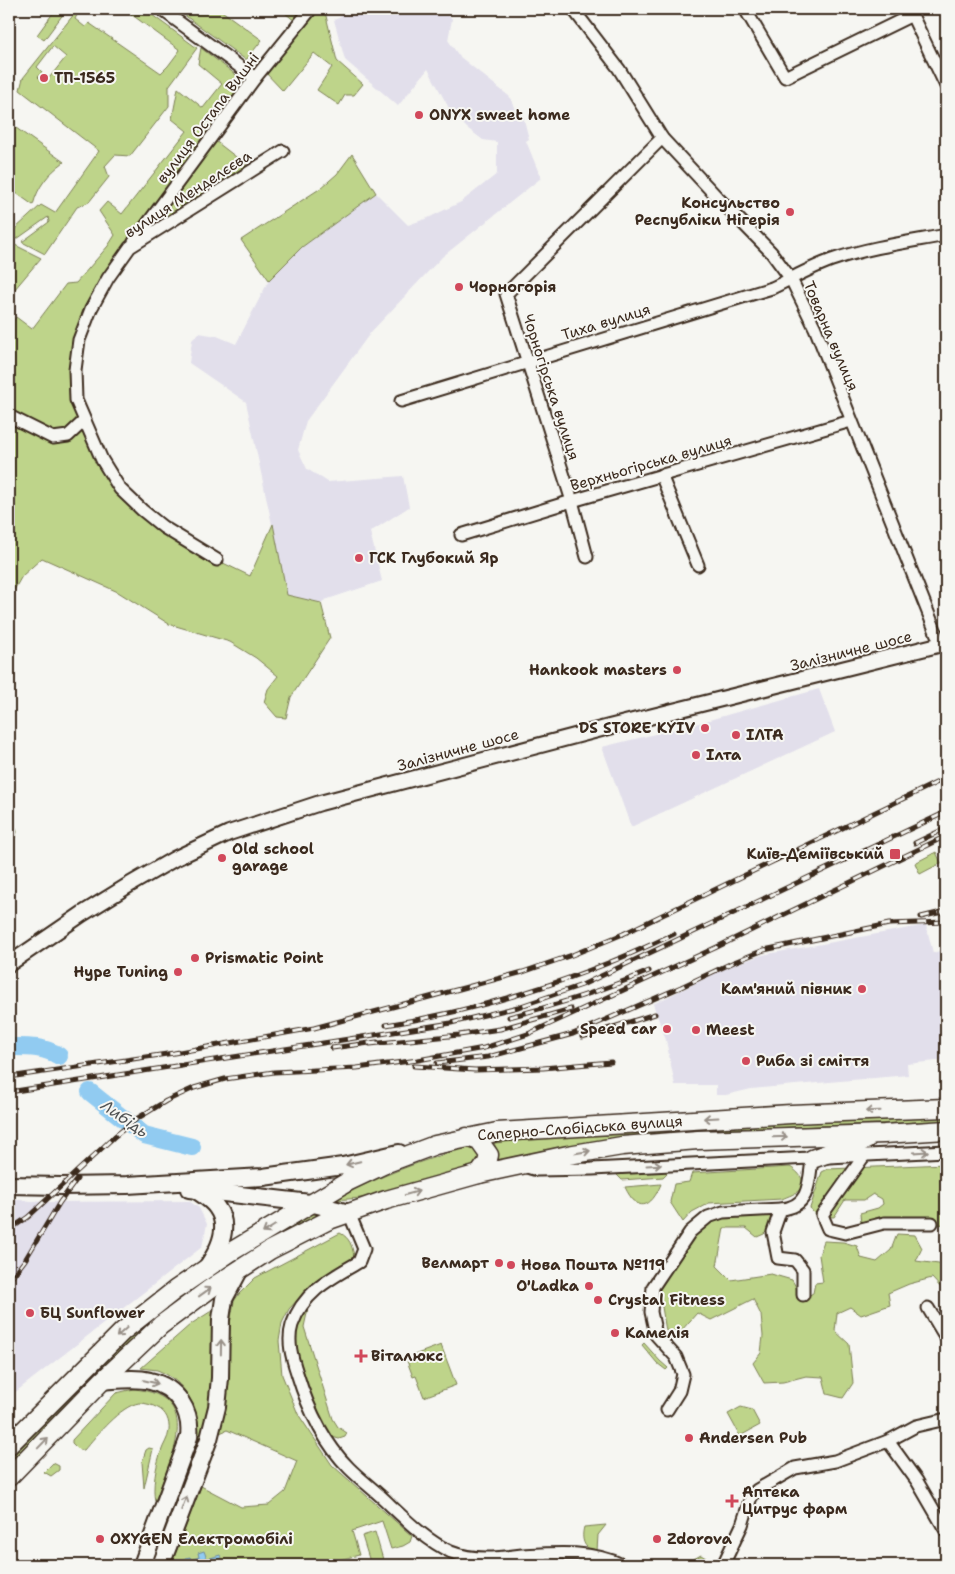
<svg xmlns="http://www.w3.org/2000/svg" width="955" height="1574" font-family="'Shantell Sans',sans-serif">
  <rect width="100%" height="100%" fill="#f6f6f2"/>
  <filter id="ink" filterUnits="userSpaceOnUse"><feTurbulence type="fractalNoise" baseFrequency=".02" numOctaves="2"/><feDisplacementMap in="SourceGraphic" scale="10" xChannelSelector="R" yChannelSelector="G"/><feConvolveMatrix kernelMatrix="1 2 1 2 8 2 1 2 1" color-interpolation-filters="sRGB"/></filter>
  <g filter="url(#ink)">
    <!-- built -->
    <g fill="#e2dfeb">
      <path d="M338 9H443L452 19 448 40 459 56 510 97 518 118 523 116 529 139 526 141 541 178 442 257 371 332 306 421 298 450 307 469 328 482 403 476 409 507 370 532 382 581 325 600 321 603 287 595 246 402 189 363 192 340 199 333 217 336 236 344 269 280 302 247 376 193 408 225 428 218 461 202 497 174V142L483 140 467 128 451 112 428 69 398 106 345 60 334 20 341 17Z"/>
      <path d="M819 689 835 732 631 827 602 747 688 726Z"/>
      <path d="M926 925 933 953 946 949V1060L907 1064 908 1075 751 1089 726 1095H716V1085H675L666 1040 653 1004 733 965 762 955Z"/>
      <path d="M9 1199 43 1202 189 1201 199 1208 207 1224 202 1247 9 1397Z"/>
    </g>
    <!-- green -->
    <g fill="#bed48a" stroke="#7c7f54" fill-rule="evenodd">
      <path d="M56 9 64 13 44 40 37 35Z"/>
      <path d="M124 9H144L197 48 169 86V106L130 156 115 155 105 166 109 177 89 202 77 207 45 254 22 242 49 222 48 217 17 239 9 237V225L15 229 41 205 55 213 99 151 20 90 23 78 75 13 77 15 75 19 85 27 89 23 161 73 168 66 180 50ZM53 46 66 57 45 83 38 77 42 72 37 67Z"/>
      <path d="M176 9H219L262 40 246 60Z"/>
      <path d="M280 9H306L295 21Z"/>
      <path d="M315 9H322L325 12 337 61 363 84 354 95H345L339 105 317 90 332 67 314 53 283 91 264 71Z"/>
      <path d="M201 48 244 81 130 238V247L79 340 76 400 120 489 217 560 250 576 273 524 287 595 321 603 330 638 291 697 286 718 277 717 264 702 268 689 278 676 256 658 230 642 169 624 118 592 42 558 22 576 9 599V340L12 336 9 333V327L16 317 32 329 66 284 76 283 108 246 115 235 99 211 107 202 122 214 187 131 172 119 178 88 203 108 222 84 198 64Z"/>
      <path d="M9 123 64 162C48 174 38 186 33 205L9 188Z"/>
      <path d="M214 140 249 167 159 222 155 220Z"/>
      <path d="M352 154 376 193 302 247 269 280 241 240 321 188 337 174Z"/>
      <path d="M9 242 41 258 9 296Z"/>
      <path d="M9 805 17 832 9 853Z"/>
      <path d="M936 852 941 863 920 874 915 863Z"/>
      <path d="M946 1117V1121L718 1130 621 1138 560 1148 497 1161V1150L494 1143C644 1128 795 1123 946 1117Z"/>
      <path d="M469 1147 476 1151 479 1157 478 1164 472 1167 374 1197 335 1200C378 1176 422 1160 469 1147Z"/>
      <path d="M946 1164V1224L886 1228 861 1224 860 1213 878 1208 883 1204 882 1199 873 1194 864 1200H845L834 1217 816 1216 810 1208 822 1172 828 1169Z"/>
      <path d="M790 1167C797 1171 806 1179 801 1188 797 1194 788 1196 782 1199L709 1203 692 1212 683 1222 670 1202 674 1184 689 1182 692 1173Z"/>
      <path d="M669 1171 663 1177 622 1180 614 1172Z"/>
      <path d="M661 1184C651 1209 637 1213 625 1187Z"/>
      <path d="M317 1210 327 1213 260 1248 9 1466V1460L140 1328 198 1283Z"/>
      <path d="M770 1215 772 1226 764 1234 757 1237 746 1228H724L717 1266 731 1280 771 1274 792 1280 796 1287 800 1301 813 1293 815 1283 823 1282 819 1255 824 1241 843 1242 857 1246 861 1258 877 1262 891 1250 897 1234 915 1235 922 1248 916 1261 946 1265V1288L943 1290 932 1278 909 1284 888 1293 890 1305 861 1315 850 1307 837 1313 835 1331 849 1344 853 1383 843 1398 827 1394 823 1377 806 1376 783 1382 764 1383 753 1363 761 1353 763 1336 761 1315 753 1299 711 1320 697 1313 681 1331H666L659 1289C673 1265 691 1227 719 1219 735 1215 754 1216 770 1215Z"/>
      <path d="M340 1233C350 1238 352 1246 354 1256L350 1261 314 1282 289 1309 282 1323 279 1341 282 1375 298 1414 332 1465 412 1536 410 1542 403 1546 391 1549 382 1521 352 1531 359 1555 319 1565H171L201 1486 241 1507 269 1505 285 1492 297 1461 227 1430 220 1433 227 1396 230 1324 234 1301 239 1294 255 1278Z"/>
      <path d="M309 1304 304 1327 333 1419 338 1427 347 1433 345 1437 339 1439 329 1436C315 1409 291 1366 294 1335 295 1323 303 1313 309 1304Z"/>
      <path d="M213 1310C211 1332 214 1353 213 1375 211 1410 200 1441 188 1473 191 1461 196 1450 197 1438 201 1410 185 1380 157 1370 152 1369 146 1369 141 1368L191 1324Z"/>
      <path d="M644 1343 660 1361 668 1368 666 1370 657 1363 642 1345Z"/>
      <path d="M441 1345 456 1385 424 1397 416 1376 413 1377 406 1358Z"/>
      <path d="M134 1389C206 1396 170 1461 155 1501 152 1488 156 1465 161 1452 163 1445 168 1439 169 1431 170 1421 166 1412 158 1408 152 1405 146 1403 139 1403 120 1406 96 1436 84 1450H79L72 1443V1440L116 1393Z"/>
      <path d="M741 1407 752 1410 760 1425 740 1436 728 1414Z"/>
      <path d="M149 1448 153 1449 144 1488 142 1462 146 1450Z"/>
      <path d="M53 1463 59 1466V1470L51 1476 44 1472Z"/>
      <path d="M606 1525 598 1535 597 1551C583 1550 581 1538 584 1527Z"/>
      <path d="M375 1532 384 1563 371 1565 362 1536Z"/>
      <path d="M701 1555 709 1560 713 1565H683Z"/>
    </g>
    <!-- water -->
    <path fill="#91cbf1" stroke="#6f8b9d" d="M204 1551 207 1559 220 1555 224 1565H188L185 1558 190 1557 191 1560 199 1557 198 1553Z"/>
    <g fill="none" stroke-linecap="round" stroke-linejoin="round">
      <!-- river -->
      <g stroke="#91cbf1" stroke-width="18">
        <path d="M9 1047C26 1047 44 1046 59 1056"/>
        <path d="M90 1092 144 1135 192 1147"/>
      </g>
      <defs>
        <g id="minor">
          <path d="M161 9 255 78"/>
          <path d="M573 9 619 69 662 138 717 197 771 252 791 279 815 328 941 645"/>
          <path d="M745 9 785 77 912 15"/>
          <path d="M909 9 946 86"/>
          <path d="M134 242 255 78 311 9"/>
          <path d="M401 401 772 288C793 278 813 266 835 259 871 247 909 242 946 235"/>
          <path d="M9 416 53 438 68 436 84 421"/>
          <path d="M661 475 698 565"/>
          <path d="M461 535 572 501 851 421"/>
          <path d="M587 557 572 501 506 294 662 138"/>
          <path d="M217 560 163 527 142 510 120 489 102 460 76 400 75 370 79 340 91 309 108 278 130 247 283 151"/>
          <path d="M864 1156 822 1215 828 1229 845 1233 884 1223H932"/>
          <path d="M530 1168 537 1170 592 1169 946 1151"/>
          <path d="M349 1213 364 1249 359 1262C331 1278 303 1292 292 1325 287 1341 292 1358 297 1373 307 1406 324 1443 349 1468 362 1481 376 1491 389 1504 407 1521 427 1541 451 1552 473 1561 499 1558 522 1555 555 1553 592 1550 622 1565"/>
          <path d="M803 1295V1270L795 1260 778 1258 773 1232 781 1209C810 1207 809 1182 812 1159"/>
          <path d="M928 1308 946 1338"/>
          <path d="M667 1410 679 1391 683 1374 676 1357 656 1335 651 1312 653 1287 690 1232 708 1217 723 1212 781 1209"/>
          <path d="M888 1441 917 1481 946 1531"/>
          <path d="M723 1565 742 1525 751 1497 757 1490 795 1468 835 1461 888 1441 916 1426 946 1419"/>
        </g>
        <path id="tertiary" d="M9 964 82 914 129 885 174 859 229 833 320 803 609 727 946 643"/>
        <g id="secondary">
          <path d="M9 1185 61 1186 127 1185 263 1177 343 1166 399 1153"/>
          <path d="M189 1189 310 1203 349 1213"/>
          <path d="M196 1190C203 1195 212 1200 217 1208 231 1227 219 1250 207 1267"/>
          <path d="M102 1381C118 1380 135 1377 150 1381 177 1387 192 1411 189 1437L142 1565"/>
          <path d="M161 1565 209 1439 217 1407 220 1378 221 1319 224 1299 240 1269"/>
        </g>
        <g id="primary">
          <path d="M467 1137 479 1141 489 1155 487 1163 479 1174"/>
          <path d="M812 1159 866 1140"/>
          <path d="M9 1445 123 1331 175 1290 229 1253 349 1181 387 1163 435 1145 497 1132 791 1114 946 1108"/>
          <path d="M9 1477 102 1381 161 1325 211 1288 270 1250 329 1220 349 1213 386 1200 479 1174 568 1155 622 1146 698 1140 884 1134 946 1130"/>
        </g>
      </defs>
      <!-- minor casing -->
      <use href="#minor" stroke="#3b2a1e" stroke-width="15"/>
      <!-- tertiary casing -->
      <use href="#tertiary" stroke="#3b2a1e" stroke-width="18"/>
      <!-- secondary casing -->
      <use href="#secondary" stroke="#3b2a1e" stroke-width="20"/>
      <!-- primary casing -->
      <use href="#primary" stroke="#3b2a1e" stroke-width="21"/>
      <!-- minor -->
      <use href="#minor" stroke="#f6f6f2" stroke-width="11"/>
      <!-- tertiary -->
      <use href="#tertiary" stroke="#f6f6f2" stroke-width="14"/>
      <!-- secondary -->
      <use href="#secondary" stroke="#f6f6f2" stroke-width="16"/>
      <!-- primary -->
      <use href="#primary" stroke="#f6f6f2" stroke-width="18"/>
      <defs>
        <g id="rail">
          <path d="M915 843 946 828"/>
          <path d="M921 917 946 911"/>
          <path d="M509 1017C557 1005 604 990 649 971"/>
          <path d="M386 1025C487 1009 582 978 674 934"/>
          <path d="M582 1037 655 1014"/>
          <path d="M370 1044 459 1035 500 1029 571 1009"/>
          <path d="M332 1048 377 1042"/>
          <path d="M437 1063 488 1057 573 1034 681 987 734 962 764 950 889 924 946 922"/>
          <path d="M414 1066 475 1070 543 1068 611 1062"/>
          <path d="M9 1077 174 1053 314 1028 523 972 572 955 623 934 946 778"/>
          <path d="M9 1092 451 1023 518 1007 582 985 946 812"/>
          <path d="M9 1230 28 1217 115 1136 138 1118 166 1101 194 1088 225 1079 274 1072 357 1068 418 1060 484 1048 528 1034 717 947 946 836"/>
          <path d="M9 1281 25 1260 60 1202 77 1179"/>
        </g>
      </defs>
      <!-- rail casing -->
      <use href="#rail" stroke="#3b2a1e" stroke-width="5"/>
      <!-- rail -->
      <use href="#rail" stroke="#f6f6f2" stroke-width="3" stroke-dasharray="9" stroke-linecap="butt"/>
    </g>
    <!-- one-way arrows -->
    <defs><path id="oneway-shaft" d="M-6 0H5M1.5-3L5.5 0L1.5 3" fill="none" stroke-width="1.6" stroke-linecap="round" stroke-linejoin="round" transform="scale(1.25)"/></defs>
    <g stroke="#989088">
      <use href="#oneway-shaft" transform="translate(873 1111) rotate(178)"/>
      <use href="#oneway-shaft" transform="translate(711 1118) rotate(177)"/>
      <use href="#oneway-shaft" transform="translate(780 1137) rotate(-2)"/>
      <use href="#oneway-shaft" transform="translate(583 1152) rotate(-10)"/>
      <use href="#oneway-shaft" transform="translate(921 1152) rotate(-4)"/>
      <use href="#oneway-shaft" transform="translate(353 1163) rotate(167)"/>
      <use href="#oneway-shaft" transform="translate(654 1165) rotate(-3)"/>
      <use href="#oneway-shaft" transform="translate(412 1193) rotate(-15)"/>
      <use href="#oneway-shaft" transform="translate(269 1229) rotate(148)"/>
      <use href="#oneway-shaft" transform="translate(205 1292) rotate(-36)"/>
      <use href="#oneway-shaft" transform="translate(122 1332) rotate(138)"/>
      <use href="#oneway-shaft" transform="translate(221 1347) rotate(-89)"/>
      <use href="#oneway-shaft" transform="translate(151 1382) rotate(13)"/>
      <use href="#oneway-shaft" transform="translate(43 1443) rotate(-46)"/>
      <use href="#oneway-shaft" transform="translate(184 1503) rotate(-69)"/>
    </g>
  </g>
  <!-- markers -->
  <g fill="#d1495b" stroke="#f6f6f2" stroke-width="2">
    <circle cx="44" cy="78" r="5"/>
    <circle cx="419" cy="115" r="5"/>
    <circle cx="790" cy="212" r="5"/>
    <circle cx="459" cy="287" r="5"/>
    <circle cx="359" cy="558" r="5"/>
    <circle cx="677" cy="670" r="5"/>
    <circle cx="705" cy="728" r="5"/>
    <circle cx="736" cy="735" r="5"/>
    <circle cx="696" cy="755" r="5"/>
    <rect x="889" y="848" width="12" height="12" rx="2.5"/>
    <circle cx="222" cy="858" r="5"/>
    <circle cx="195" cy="958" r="5"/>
    <circle cx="178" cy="972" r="5"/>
    <circle cx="862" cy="989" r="5"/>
    <circle cx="667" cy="1029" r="5"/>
    <circle cx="696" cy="1030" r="5"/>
    <circle cx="746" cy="1061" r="5"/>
    <circle cx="499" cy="1263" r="5"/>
    <circle cx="511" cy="1265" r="5"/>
    <circle cx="589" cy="1286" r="5"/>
    <circle cx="598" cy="1300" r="5"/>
    <circle cx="30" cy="1313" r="5"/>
    <circle cx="615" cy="1333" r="5"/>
    <path d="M358.5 1348.5h5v5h5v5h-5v5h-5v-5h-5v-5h5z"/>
    <circle cx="689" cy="1438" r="5"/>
    <path d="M729.5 1493.5h5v5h5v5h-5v5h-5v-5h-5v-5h5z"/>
    <circle cx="100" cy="1539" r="5"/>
    <circle cx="657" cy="1539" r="5"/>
  </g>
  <g text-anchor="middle" stroke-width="4" stroke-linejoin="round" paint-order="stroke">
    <!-- poi labels -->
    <g font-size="15" font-weight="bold" fill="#3b2a1e" stroke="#f6f6f2" text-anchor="start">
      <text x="54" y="83">ТП-1565</text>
      <text x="429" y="120">ONYX sweet home</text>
      <text x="780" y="208" text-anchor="end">Консульство<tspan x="780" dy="17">Республіки Нігерія</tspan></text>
      <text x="469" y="292">Чорногорія</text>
      <text x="369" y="563">ГСК Глубокий Яр</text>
      <text x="667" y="675" text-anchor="end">Hankook masters</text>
      <text x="695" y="733" text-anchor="end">DS STORE KYIV</text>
      <text x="746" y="740">ІЛТА</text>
      <text x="706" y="760">Ілта</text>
      <text x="232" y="854">Old school<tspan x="232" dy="17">garage</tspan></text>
      <text x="884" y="859" text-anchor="end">Київ-Деміївський</text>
      <text x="205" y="963">Prismatic Point</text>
      <text x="168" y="977" text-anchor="end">Hype Tuning</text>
      <text x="852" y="994" text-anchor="end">Кам'яний півник</text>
      <text x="657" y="1034" text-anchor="end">Speed car</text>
      <text x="706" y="1035">Meest</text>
      <text x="756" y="1066">Риба зі сміття</text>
      <text x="489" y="1268" text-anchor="end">Велмарт</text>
      <text x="521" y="1270">Нова Пошта №119</text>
      <text x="579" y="1291" text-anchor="end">O'Ladka</text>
      <text x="608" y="1305">Crystal Fitness</text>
      <text x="40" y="1318">БЦ Sunflower</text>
      <text x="625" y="1338">Камелія</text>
      <text x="371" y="1361">Віталюкс</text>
      <text x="699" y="1443">Andersen Pub</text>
      <text x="742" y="1497">Аптека<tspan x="742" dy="17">Цитрус фарм</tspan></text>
      <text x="110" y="1544">OXYGEN Електромобілі</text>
      <text x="667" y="1544">Zdorova</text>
    </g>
    <!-- street labels -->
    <g font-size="15" fill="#3b2a1e" stroke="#f6f6f2">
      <text transform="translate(208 118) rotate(-53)" y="5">вулиця Остапа Вишні</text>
      <text transform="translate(188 194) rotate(-33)" y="5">вулиця Менделєєва</text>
      <text transform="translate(606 322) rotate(-17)" y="5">Тиха вулиця</text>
      <text transform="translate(831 336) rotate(67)" y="5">Товарна вулиця</text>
      <text transform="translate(551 387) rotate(72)" y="5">Чорногірська вулиця</text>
      <text transform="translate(651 463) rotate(-16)" y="5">Верхньогірська вулиця</text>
      <text transform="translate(851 651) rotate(-14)" y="5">Залізничне шосе</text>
      <text transform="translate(458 750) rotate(-15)" y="5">Залізничне шосе</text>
      <text transform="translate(580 1128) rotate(-4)" y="5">Саперно-Слобідська вулиця</text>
    </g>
    <!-- water labels -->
    <g font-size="16" font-style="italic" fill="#505253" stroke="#f6f6f2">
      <text transform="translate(125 1118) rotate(35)" y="6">Либідь</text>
    </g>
  </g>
  <!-- margin -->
  <rect width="955" height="1574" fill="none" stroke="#f6f6f2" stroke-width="30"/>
  <rect x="15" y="15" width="925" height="1544" fill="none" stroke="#3b2a1e" stroke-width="2" filter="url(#ink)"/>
</svg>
